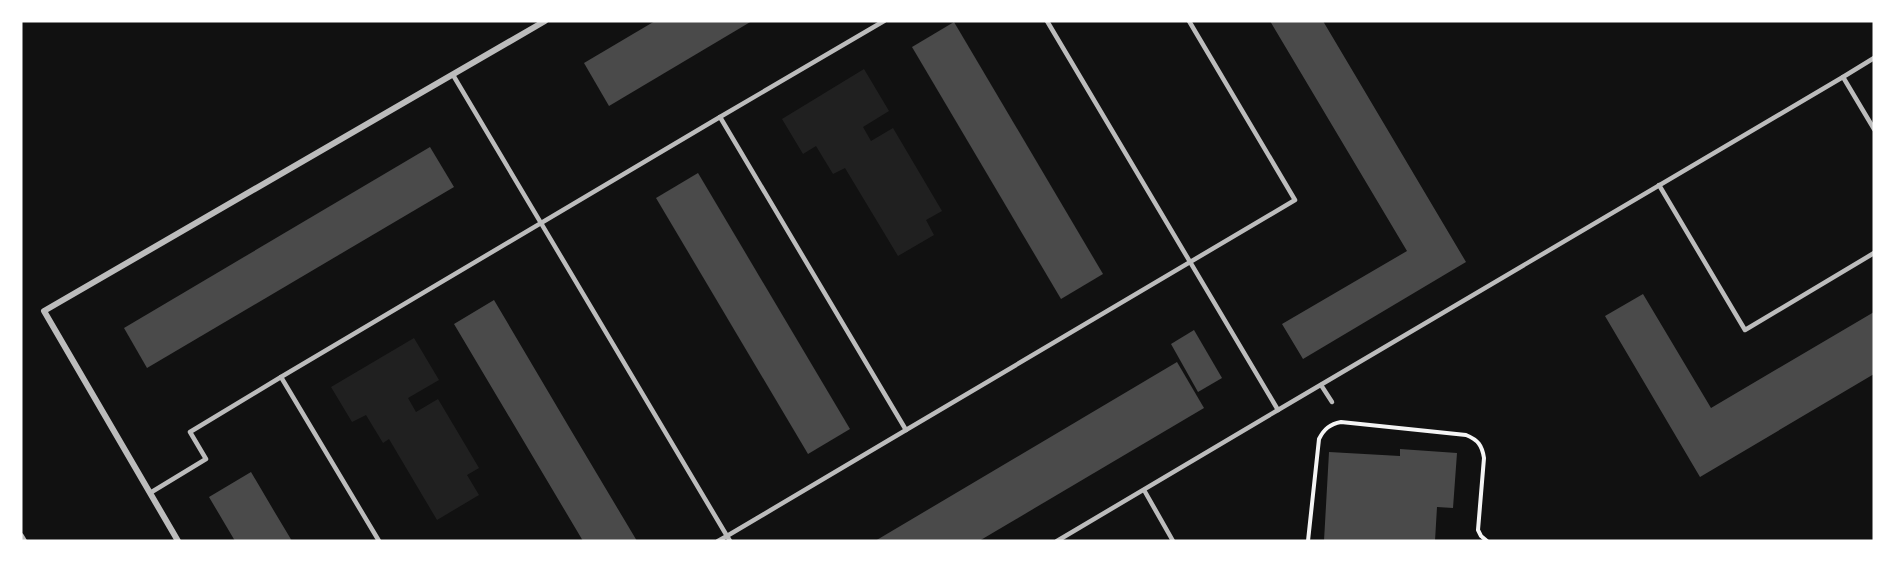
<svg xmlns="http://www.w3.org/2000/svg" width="1895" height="562" font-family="'Noto Sans',sans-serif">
  <rect width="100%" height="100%" fill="#111"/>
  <!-- green -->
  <g fill="#202020">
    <path d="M864 69 889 111 863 127 871 141 893 128 942 211 926 220 934 235 898 256 845 168 833 174 816 146 803 154 782 119Z"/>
    <path d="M414 338 439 380 408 398 416 412 438 399 479 468 467 475 479 495 437 520 389 439 383 443 366 415 352 422 331 387Z"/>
  </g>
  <!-- building -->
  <g fill="#4a4a4a">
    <path d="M655 21H752L609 106 584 63Z"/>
    <path d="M1270 21H1323L1466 262 1303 359 1282 324 1407 251Z"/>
    <path d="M954 22 1103 274 1061 299 912 47Z"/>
    <path d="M430 147 454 187 147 368 124 328Z"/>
    <path d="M698 173 850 429 808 454 656 198Z"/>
    <path d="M1643 294 1711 408 1874 312V374L1700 477 1605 316Z"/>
    <path d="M494 300 569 427 637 541H583L454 324Z"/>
    <path d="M1194 330 1222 378 1198 392 1171 344Z"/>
    <path d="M1177 362 1204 408 979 541H875Z"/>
    <path d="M1400 449 1457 453 1453 508 1437 507 1435 541H1324L1329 452 1400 456Z"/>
    <path d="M251 472 274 511 292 541H235L209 497Z"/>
  </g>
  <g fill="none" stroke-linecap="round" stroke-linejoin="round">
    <!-- path -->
    <path stroke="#f5f5f5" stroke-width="4" d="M1308 541 1319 439C1324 429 1330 424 1341 422L1466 435C1478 440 1482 445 1484 458L1478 530 1481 536 1487 541"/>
    <!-- service -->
    <g stroke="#bcbcbc" stroke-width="4.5">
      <path d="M1047 21 1278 410 1057 541"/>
      <path d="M453 75 727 536 718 541"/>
      <path d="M1843 77 1874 58"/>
      <path d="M720 117 884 21"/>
      <path d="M1659 185 1745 330 1874 253"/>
      <path d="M281 377 720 117 906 430 727 536 730 541"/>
      <path d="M1321 385 1332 402"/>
      <path d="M1278 410 1843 77 1874 129"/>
      <path d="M906 430 1295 200 1189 21"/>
      <path d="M1144 490 1173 541"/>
      <path d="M150 493 206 459 190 432 281 377 379 541"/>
    </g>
    <!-- minor -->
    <g stroke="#bcbcbc" stroke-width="6">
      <path d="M21 536 24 541"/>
      <path d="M178 541 44 311 545 21"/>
    </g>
  </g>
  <!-- border -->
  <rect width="1895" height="562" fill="none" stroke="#ffffff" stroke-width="45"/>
</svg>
